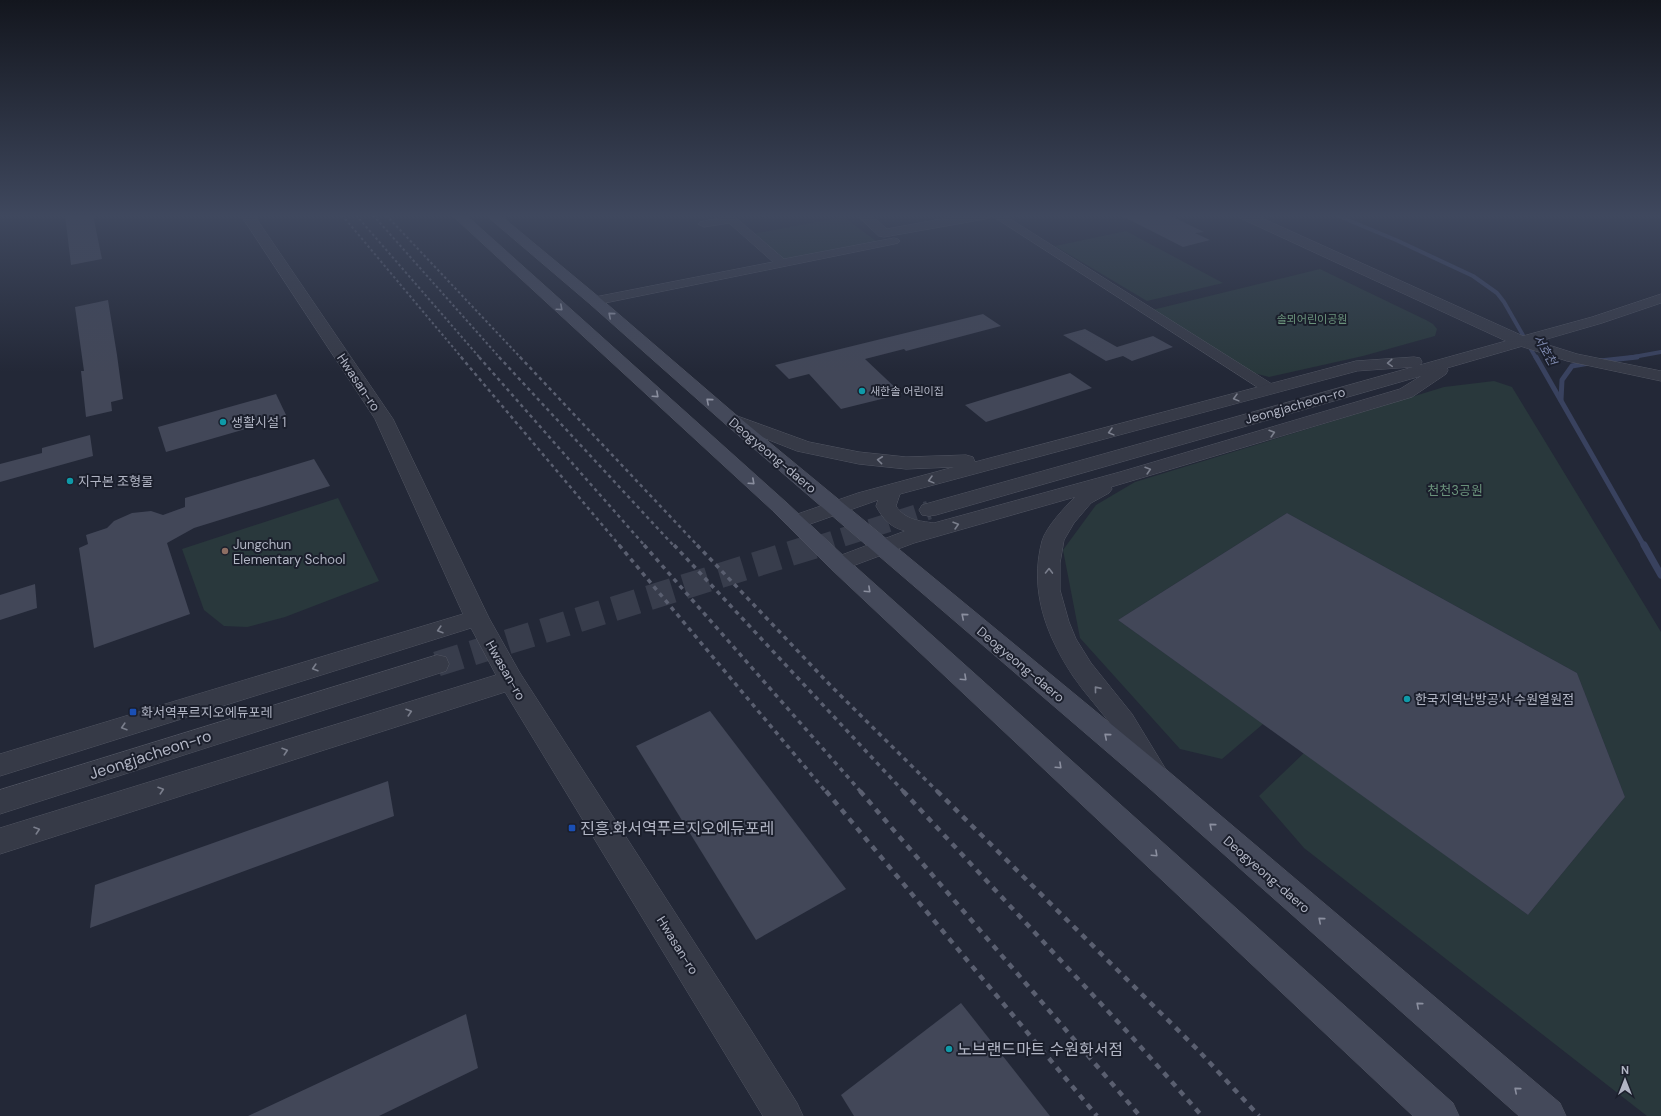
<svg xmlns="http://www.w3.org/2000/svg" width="1661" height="1116" font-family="'DM Sans','Noto Sans KR',sans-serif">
  <rect width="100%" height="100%" fill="#232837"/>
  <!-- green -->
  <g fill="#29383c">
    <path d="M843 217 879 243 781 262 752 234Z"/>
    <path d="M1126 231 1223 283 1147 301 1055 246Z"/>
    <path d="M1320 269 1426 320 1433 324 1437 329 1435 336 1363 356 1269 377 1250 372 1152 310Z"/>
    <path d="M1494 381 1512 387 1661 632V1116H1647L1304 848 1259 796 1304 753 1528 915 1625 797 1577 673 1287 513 1118 620 1263 724 1222 759 1180 749 1080 638 1063 550 1096 505 1135 482 1444 387Z"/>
    <path d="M338 498 379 581 285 617 247 627 224 626 204 610 182 549Z"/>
  </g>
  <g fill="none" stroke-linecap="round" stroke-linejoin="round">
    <!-- stream-far2 -->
    <g stroke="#39425f" stroke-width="4">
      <path d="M1336 215 1396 240 1473 276 1497 293 1504 302 1536 358"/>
      <path d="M1628 358 1661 352"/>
    </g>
    <!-- stream-far1 -->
    <g stroke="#39425f" stroke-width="5">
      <path d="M1536 357 1644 546"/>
      <path d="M1600 361 1637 357"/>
      <path d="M1561 400 1562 380 1572 366 1589 363"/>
    </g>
    <!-- stream -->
    <path stroke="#39425f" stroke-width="7" d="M1644 545 1661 575"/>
  </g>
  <!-- building -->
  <g fill="#424758">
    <path d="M65 215H93L102 259 71 265Z"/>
    <path d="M1120 215H1169L1204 232 1195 233 1210 240 1183 247Z"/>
    <path d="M108 300 117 355 123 399 111 402 112 411 86 417 81 371H84L75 307Z"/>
    <path d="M983 314 1001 326 906 351 904 349 865 359 902 394 841 409 809 374 789 379 775 365Z"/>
    <path d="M1085 329 1117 347 1153 336 1173 347 1132 361 1123 356 1106 361 1063 335Z"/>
    <path d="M1070 373 1092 388 986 422 965 405Z"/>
    <path d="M276 394 287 417 166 452 158 427Z"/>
    <path d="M90 435 93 456 0 482V464L42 453V448Z"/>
    <path d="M314 459 330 486 194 528 167 543 190 614 94 648 79 548 88 544 86 535 107 528 114 521 132 513 151 511 163 515 185 507V498Z"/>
    <path d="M1287 513 1577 673 1625 797 1528 915 1118 620Z"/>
    <path d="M35 584 37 608 0 620V595Z"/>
    <path d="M710 711 846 889 756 940 636 746Z"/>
    <path d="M388 781 394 816 90 928 95 885Z"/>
    <path d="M961 1003 1050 1116H854L841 1095Z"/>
    <path d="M466 1014 478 1068 379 1116H248Z"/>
  </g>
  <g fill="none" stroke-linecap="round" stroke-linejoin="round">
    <!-- tertiary-tunnel-far1 -->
    <path stroke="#383d4c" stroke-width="19" stroke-dasharray="19 10" stroke-linecap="butt" d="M815 546 929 510"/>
    <!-- tertiary-tunnel -->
    <path stroke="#383d4c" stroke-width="25" stroke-dasharray="25 12" stroke-linecap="butt" d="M437 664 818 545"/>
    <defs>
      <g id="pedestrian">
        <path d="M991 215H1004L1275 386 1277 389 1275 392 1270 393 1265 392Z"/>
        <path d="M731 216 735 217 784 259 894 238 898 239 900 241 898 243 894 244 595 305 590 304 589 301 590 298 595 297 773 262 729 223 704 227 698 224 700 222Z"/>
      </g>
      <g id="minor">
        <path d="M857 215H871L887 229 962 215H991L989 218 985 219 884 237 879 236Z"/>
        <path d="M1520 336 1577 354 1661 371V381L1567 361 1514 344 1512 341 1514 338Z"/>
      </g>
      <g id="tertiary">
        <path d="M241 215H254L393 419 489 618 520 673 749 1027 797 1103 803 1116H763L505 692 0 854V828L496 675 471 628 0 776V754L463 614 375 419Z"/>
        <path d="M1238 215H1255L1523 336 1592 317 1661 294V303L1602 323 1447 368 1448 370 1446 374 1412 397 1111 487 1112 489 1109 493 1091 503 1074 523 1064 540 1060 563V590L1069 622 1076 639 1091 663 1132 714 1168 773 1164 781 1154 785 1144 781C1134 764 1125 745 1114 729 1101 710 1085 694 1073 676 1046 635 1029 590 1042 541 1046 527 1065 507 1075 497L914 543 839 571 831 569 828 564 831 559 905 531C890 527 883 519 876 506L878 500 796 529 789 527 785 522 789 517 858 493 954 467 906 469 859 464 797 451 723 422 720 418 723 414 729 413 809 442 859 452 906 457 966 455 973 457 975 462 1356 361 1414 357 1420 358 1422 362 1420 365 1506 341 1240 218ZM1413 367 922 505 919 510 922 515 929 516 936 515 1421 376 1400 389 1120 472 934 523C919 521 905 520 896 506L900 494 1357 371Z"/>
        <path d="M437 655 446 657 449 664 446 671 0 814V790Z"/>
      </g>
      <g id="secondary">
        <path d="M452 215H466L787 503 847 559 1453 1103 1459 1116H1413L831 569 773 511Z"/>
        <path d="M486 215H500L600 298 735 414 1168 771 1560 1103 1566 1116H1519L1148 787 723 422 590 304Z"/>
      </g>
    </defs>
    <!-- pedestrian casing -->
    <use href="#pedestrian" stroke="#515562" stroke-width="1"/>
    <!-- minor casing -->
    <use href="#minor" stroke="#515562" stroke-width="1"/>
    <!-- tertiary casing -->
    <use href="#tertiary" stroke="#515562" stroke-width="1"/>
    <!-- secondary casing -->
    <use href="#secondary" stroke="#515562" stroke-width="1"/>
    <!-- pedestrian -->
    <use href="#pedestrian" fill="#363a47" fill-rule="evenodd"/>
    <!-- minor -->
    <use href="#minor" fill="#363a47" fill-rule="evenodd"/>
    <!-- tertiary -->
    <use href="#tertiary" fill="#363a47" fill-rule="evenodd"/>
    <!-- secondary -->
    <use href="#secondary" fill="#44495a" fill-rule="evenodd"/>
    <!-- rail-far3 -->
    <g stroke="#5a5f70" stroke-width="2" stroke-dasharray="2.5 2.5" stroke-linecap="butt">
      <path d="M342 215 462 358"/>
      <path d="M356 215 480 358"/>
      <path d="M373 215 500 358"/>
      <path d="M386 215 521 358"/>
    </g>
    <!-- rail-far2 -->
    <g stroke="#5a5f70" stroke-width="2.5" stroke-dasharray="3.5 3.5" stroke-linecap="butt">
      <path d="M461 357 620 546"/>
      <path d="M479 357 645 546"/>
      <path d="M499 357 674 546"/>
      <path d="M520 357 698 546"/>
    </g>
    <!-- rail-far1 -->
    <g stroke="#5a5f70" stroke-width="3.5" stroke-dasharray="4.5 4.5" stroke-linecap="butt">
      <path d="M619 545 826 792"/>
      <path d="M644 545 861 792"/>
      <path d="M674 545 904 792"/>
      <path d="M697 545 831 686 938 792"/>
    </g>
    <!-- rail -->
    <g stroke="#5a5f70" stroke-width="4.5" stroke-dasharray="6 6" stroke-linecap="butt">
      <path d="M826 791 1097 1116"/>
      <path d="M860 791 1140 1116"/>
      <path d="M903 791 1132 1037 1202 1116"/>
      <path d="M937 791 1198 1050 1259 1116"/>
    </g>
  </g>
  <!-- one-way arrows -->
  <defs><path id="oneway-chevron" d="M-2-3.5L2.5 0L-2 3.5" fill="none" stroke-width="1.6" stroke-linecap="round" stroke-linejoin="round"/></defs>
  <g stroke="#8b8f9f">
    <use href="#oneway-chevron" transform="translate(560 308) rotate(42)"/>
    <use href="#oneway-chevron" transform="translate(611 315) rotate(-139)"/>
    <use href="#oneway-chevron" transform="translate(656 395) rotate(42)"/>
    <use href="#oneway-chevron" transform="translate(709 401) rotate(-139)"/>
    <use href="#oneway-chevron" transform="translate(752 482) rotate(42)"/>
    <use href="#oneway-chevron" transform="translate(868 590) rotate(43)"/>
    <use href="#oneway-chevron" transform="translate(964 616) rotate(-140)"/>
    <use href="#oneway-chevron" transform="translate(964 678) rotate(43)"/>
    <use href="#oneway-chevron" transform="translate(1107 736) rotate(-140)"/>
    <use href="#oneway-chevron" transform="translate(1059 766) rotate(43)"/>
    <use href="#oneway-chevron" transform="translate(1212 826) rotate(-139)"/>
    <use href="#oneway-chevron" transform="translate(1155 854) rotate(43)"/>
    <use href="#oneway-chevron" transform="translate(1321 920) rotate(-139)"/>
    <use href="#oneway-chevron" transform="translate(1419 1005) rotate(-139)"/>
    <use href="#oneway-chevron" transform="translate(1517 1090) rotate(-139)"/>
  </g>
  <g stroke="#7a7e8c">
    <use href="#oneway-chevron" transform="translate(1390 363) rotate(176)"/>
    <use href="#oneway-chevron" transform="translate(1236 398) rotate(165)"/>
    <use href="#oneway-chevron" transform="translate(1111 432) rotate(165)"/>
    <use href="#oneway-chevron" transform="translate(1272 433) rotate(-17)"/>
    <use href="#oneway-chevron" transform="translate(880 460) rotate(-174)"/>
    <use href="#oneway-chevron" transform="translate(1148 470) rotate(-17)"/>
    <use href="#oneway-chevron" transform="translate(931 480) rotate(165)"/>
    <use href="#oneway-chevron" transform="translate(956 525) rotate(-16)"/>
    <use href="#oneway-chevron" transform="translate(1049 571) rotate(-89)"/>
    <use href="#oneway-chevron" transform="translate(440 630) rotate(163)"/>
    <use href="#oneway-chevron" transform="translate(315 668) rotate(163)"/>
    <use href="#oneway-chevron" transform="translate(1097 689) rotate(-129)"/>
    <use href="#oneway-chevron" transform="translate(409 712) rotate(-18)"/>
    <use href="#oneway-chevron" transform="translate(124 727) rotate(163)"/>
    <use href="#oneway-chevron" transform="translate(285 751) rotate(-18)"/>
    <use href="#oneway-chevron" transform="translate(161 790) rotate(-18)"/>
    <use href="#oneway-chevron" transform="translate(37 830) rotate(-18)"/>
  </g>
  <!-- sky -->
  <linearGradient id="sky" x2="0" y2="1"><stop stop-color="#13161e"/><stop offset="0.58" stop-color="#3f485e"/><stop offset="1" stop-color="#3f485e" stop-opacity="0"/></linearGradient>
  <rect width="1661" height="372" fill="url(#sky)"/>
  <!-- markers -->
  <g fill="#0f9aa8" stroke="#1b1f2c" stroke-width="1.5">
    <circle cx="862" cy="391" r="4"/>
    <circle cx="223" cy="422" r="4"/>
    <circle cx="70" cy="481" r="4"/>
    <circle cx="1407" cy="699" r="4"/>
    <circle cx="949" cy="1049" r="4"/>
  </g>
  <circle fill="#8d6e63" stroke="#1b1f2c" stroke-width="1.5" cx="225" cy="551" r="4"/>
  <g fill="#1a4fb4" stroke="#1b1f2c" stroke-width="1.5">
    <rect x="129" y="708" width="8" height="8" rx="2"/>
    <rect x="568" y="824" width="8" height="8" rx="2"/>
  </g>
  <g text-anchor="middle" stroke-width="4" stroke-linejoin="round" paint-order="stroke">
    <!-- far-park labels -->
    <g font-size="11" fill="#6a927b" stroke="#1b1f2c">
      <text x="1312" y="323">솔뫼어린이공원</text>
    </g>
    <!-- far-poi labels -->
    <g font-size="11" fill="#b1b5c4" stroke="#1b1f2c" text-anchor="start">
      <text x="870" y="395">새한솔 어린이집</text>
    </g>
    <!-- far-water labels -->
    <g font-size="12" font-style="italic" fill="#7b86aa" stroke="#1b1f2c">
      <text transform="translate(1545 350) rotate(60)" y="4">서호천</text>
    </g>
    <!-- street labels -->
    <g font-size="13" fill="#b1b5c4" stroke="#1b1f2c">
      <text transform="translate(359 382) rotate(56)" y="5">Hwasan-ro</text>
      <text transform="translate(1295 405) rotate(-16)" y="5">Jeongjacheon-ro</text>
      <text transform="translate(773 455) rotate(40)" y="5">Deogyeong-daero</text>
      <text transform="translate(1021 664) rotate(40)" y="5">Deogyeong-daero</text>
      <text transform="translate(506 670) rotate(60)" y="5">Hwasan-ro</text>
      <text transform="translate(1267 874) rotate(41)" y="5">Deogyeong-daero</text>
      <text transform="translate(678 945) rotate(58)" y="5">Hwasan-ro</text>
    </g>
    <!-- poi labels -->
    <g font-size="13" fill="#b1b5c4" stroke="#1b1f2c" text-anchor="start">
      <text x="231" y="427">생활시설 1</text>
      <text x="78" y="486">지구본 조형물</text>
      <text x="233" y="549">Jungchun<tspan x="233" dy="15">Elementary School</tspan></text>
      <text x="1415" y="704">한국지역난방공사 수원열원점</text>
      <text x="141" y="717">화서역푸르지오에듀포레</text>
    </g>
    <!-- park labels -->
    <g font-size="13" fill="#6a927b" stroke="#1b1f2c">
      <text x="1455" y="495">천천3공원</text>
    </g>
    <!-- near-street labels -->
    <g font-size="16" fill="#b1b5c4" stroke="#1b1f2c">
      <text transform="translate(150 754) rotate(-18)" y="6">Jeongjacheon-ro</text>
    </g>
    <!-- near-poi labels -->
    <g font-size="16" fill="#b1b5c4" stroke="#1b1f2c" text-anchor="start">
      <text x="580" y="834">진흥.화서역푸르지오에듀포레</text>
      <text x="957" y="1055">노브랜드마트 수원화서점</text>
    </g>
  </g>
  <!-- north arrow -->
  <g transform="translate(1625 1080)" stroke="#1b1f2c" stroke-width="3" paint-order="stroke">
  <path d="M0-3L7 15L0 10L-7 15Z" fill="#b1b5c4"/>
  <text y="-6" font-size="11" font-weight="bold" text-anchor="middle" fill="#b1b5c4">N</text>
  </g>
</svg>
